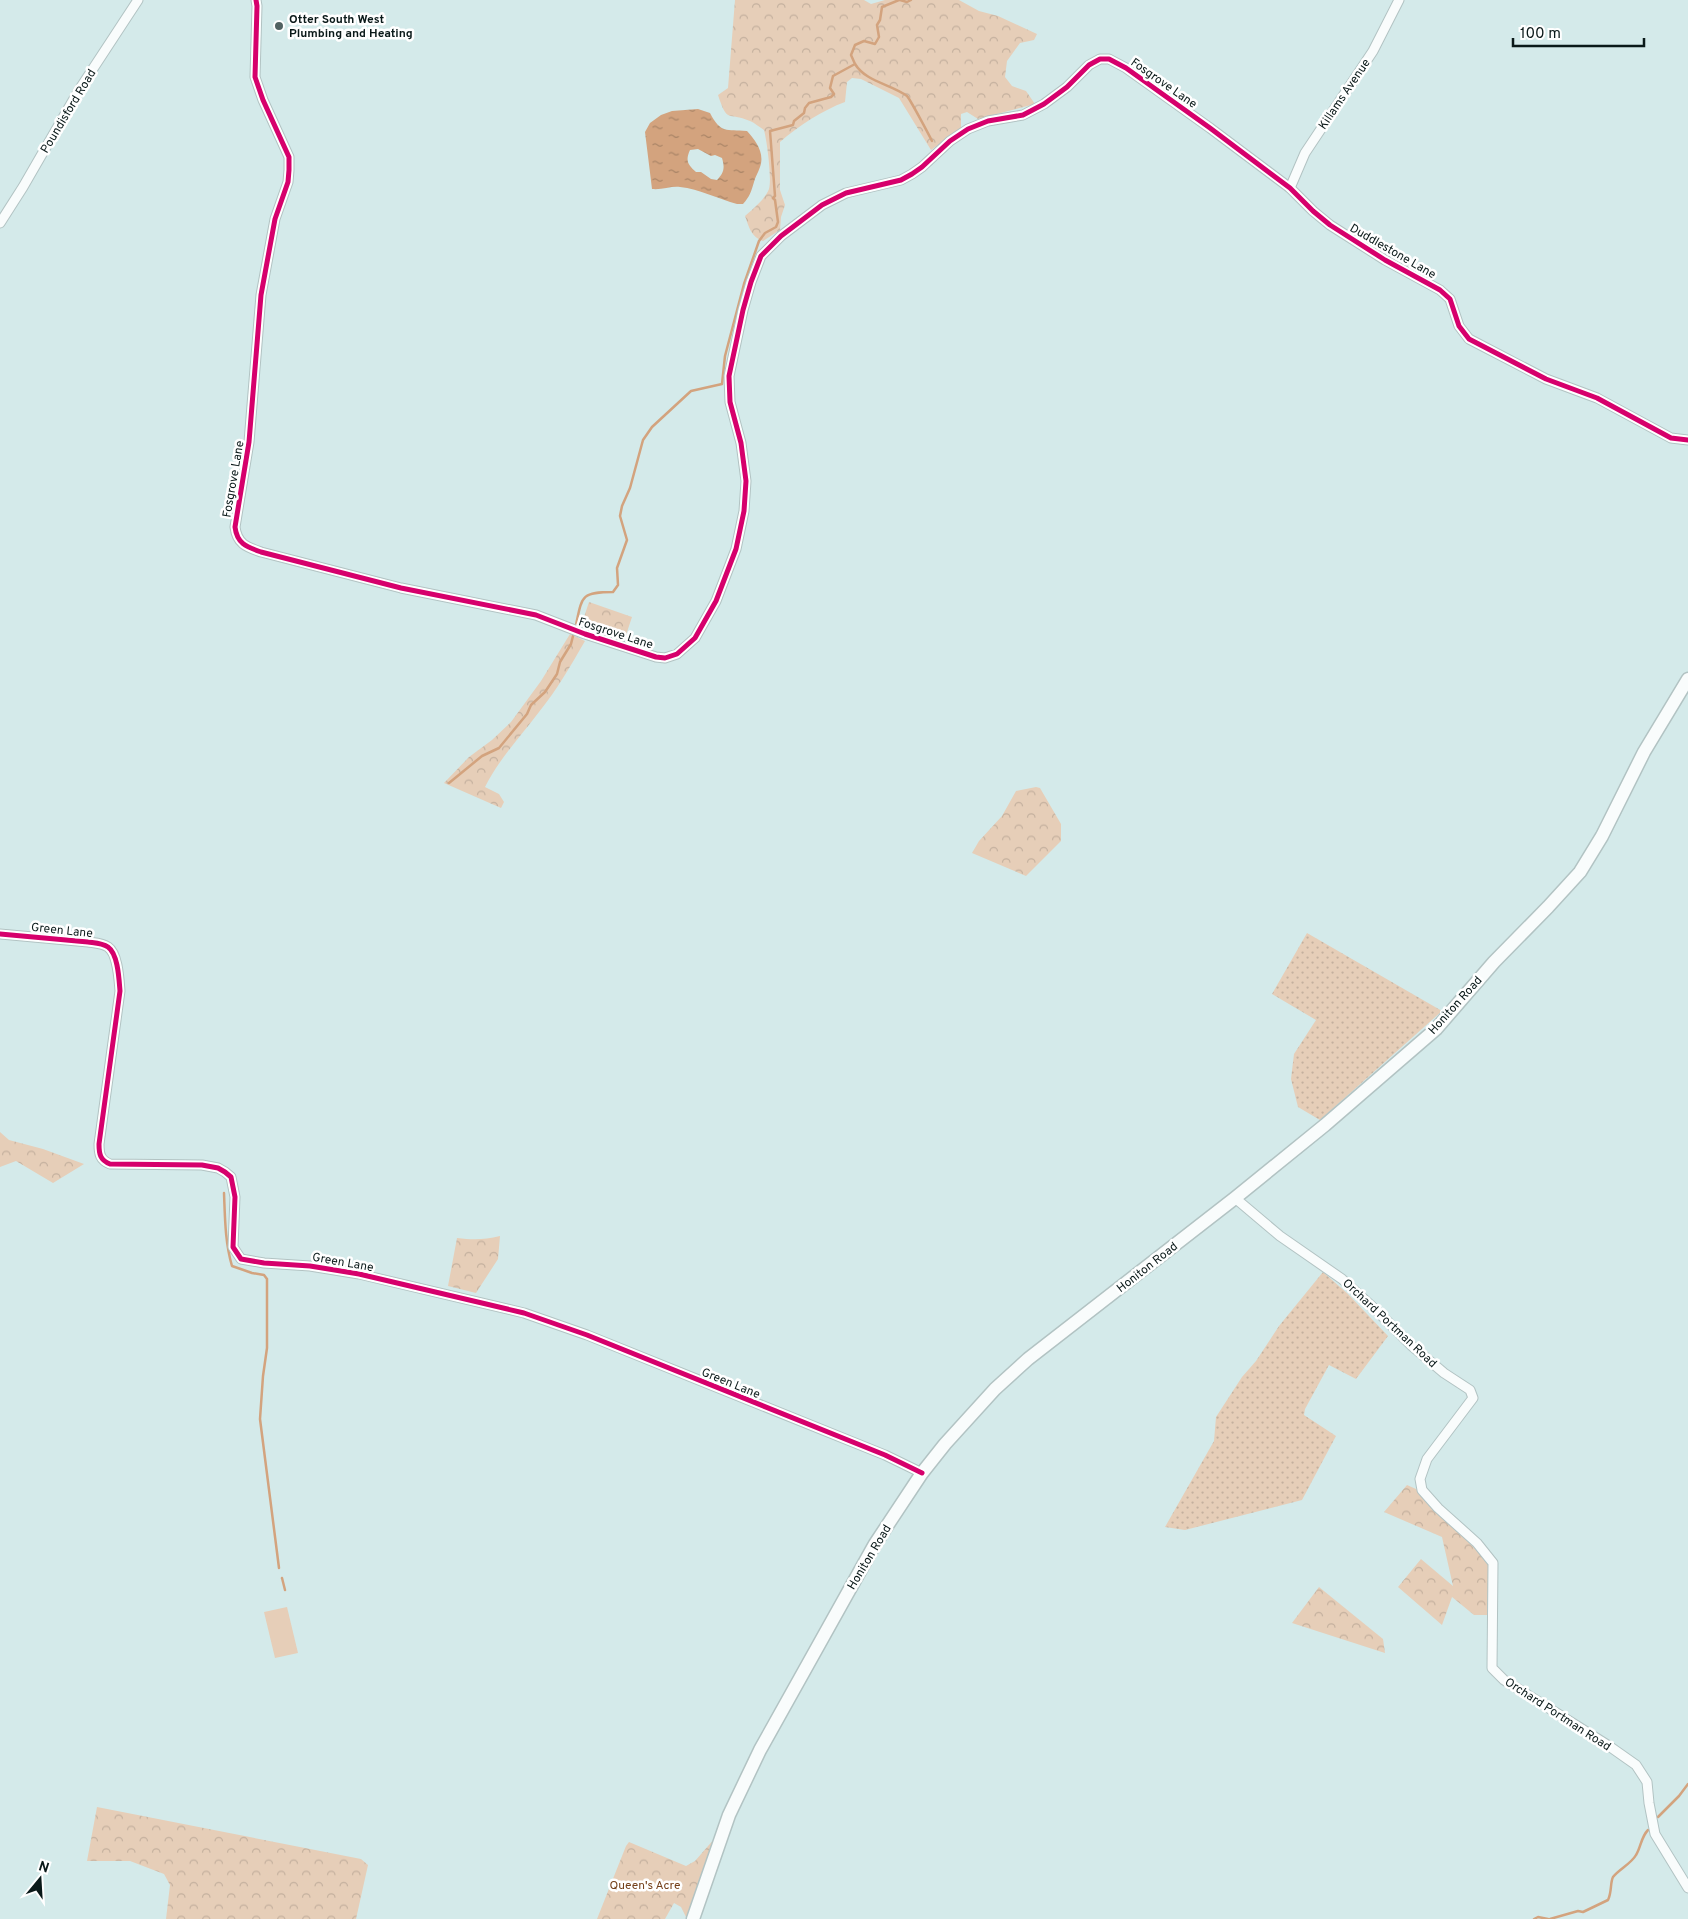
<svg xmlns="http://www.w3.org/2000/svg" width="1688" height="1919" font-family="Overpass,sans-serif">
  <defs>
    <pattern id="forest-crowns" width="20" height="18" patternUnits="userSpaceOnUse" patternTransform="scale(1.25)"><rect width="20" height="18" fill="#e6ceb8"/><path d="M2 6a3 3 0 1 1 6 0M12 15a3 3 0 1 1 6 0" fill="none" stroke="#c4b09e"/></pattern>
    <pattern id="garden-dots" width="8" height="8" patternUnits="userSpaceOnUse" patternTransform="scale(1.25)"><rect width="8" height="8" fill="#e6ceb8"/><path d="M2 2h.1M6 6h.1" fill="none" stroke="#c4b09e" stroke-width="1.8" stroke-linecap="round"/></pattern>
    <pattern id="water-ripples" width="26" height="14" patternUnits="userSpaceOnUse" patternTransform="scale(1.25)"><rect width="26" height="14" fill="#d3a37e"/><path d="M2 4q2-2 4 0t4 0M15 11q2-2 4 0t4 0" fill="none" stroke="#a98466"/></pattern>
  </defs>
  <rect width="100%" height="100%" fill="#d4eaea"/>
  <!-- grass -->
  <path fill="#e6ceb8" d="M287 1607 298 1653 275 1658 264 1612Z"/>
  <!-- forest -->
  <g fill="url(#forest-crowns)">
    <path d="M735 0H864L871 4 885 0H959L979 11 998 16 1037 34 1034 40 1020 43 1007 61 1005 77 1012 86 1026 91 1035 104 978 119 967 112 961 114V129L931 150 899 98 861 79 852 78 847 82 845 102C823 110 798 126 780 142V190L785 205 781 217 780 230 763 241C751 237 749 227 745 216 752 210 766 198 769 189 772 179 767 141 764 130 759 127 755 123 750 121 727 111 728 125 718 95L728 88Z"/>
    <path d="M589 602 632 617 625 638 582 623Z"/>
    <path d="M570 634 585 641C571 665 557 690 539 712 520 737 499 759 485 787L499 794 504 802 501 808 444 783 469 757 492 740 511 722 541 681Z"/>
    <path d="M1036 787 1040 788 1061 824V841L1026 876 972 853 979 841 1002 816 1016 791Z"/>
    <path d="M0 1132 9 1140 43 1149 84 1164 53 1183 16 1161 0 1167Z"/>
    <path d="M500 1236 498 1259 476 1293 448 1286 457 1238C473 1240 484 1240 500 1236Z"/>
    <path d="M1407 1485 1416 1489 1489 1563 1487 1615H1474L1452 1597 1442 1625 1398 1587 1421 1559 1453 1586 1442 1537 1384 1512Z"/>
    <path d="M1319 1587 1383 1639 1385 1653 1292 1623Z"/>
    <path d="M97 1807 361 1859 368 1865 356 1919H166L170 1885 164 1874 130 1861H87Z"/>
    <path d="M715 1838 687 1919 681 1907 674 1903 665 1919H597L626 1846 629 1842 686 1866 695 1861Z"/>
  </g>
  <!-- garden -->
  <g fill="url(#garden-dots)">
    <path d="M1307 933 1442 1011 1320 1120 1298 1107 1291 1079 1294 1054 1316 1020 1272 994Z"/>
    <path d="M1323 1272 1348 1294 1388 1336 1356 1379 1329 1365 1305 1409 1304 1415 1336 1436 1302 1500 1185 1530 1165 1527 1214 1441 1216 1417 1242 1377 1256 1361 1279 1326Z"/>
  </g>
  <!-- water -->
  <path fill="url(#water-ripples)" fill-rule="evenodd" d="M698 109 710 113C721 134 726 129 747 131 756 141 765 153 760 167 758 173 755 177 754 182 751 192 750 196 743 204H737C719 199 699 189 680 187 671 186 662 190 652 189L645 132 650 123 661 115 672 111ZM698 149 711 156 715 155 722 158C725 168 724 173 717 180L711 179 701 172H696C688 165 685 161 690 150Z"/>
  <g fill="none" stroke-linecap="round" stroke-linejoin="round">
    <!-- stream -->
    <g stroke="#d3a37e" stroke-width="2.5">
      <path d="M900 0 907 2 911 0"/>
      <path d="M855 64C866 82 891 84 907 96 910 99 929 135 932 141"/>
      <path d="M576 625C582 596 581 592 613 592L618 585 617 568 627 540 620 516 622 506 630 488 643 440 652 427 691 391 722 384 725 356 744 284 759 241 765 233 776 227 778 222 775 200 773 198 775 196 770 131 793 125 794 121 804 113 805 108 809 103 831 97 834 94 830 88 833 76 855 64 851 55 855 45 864 41 875 44 879 37 877 25 880 20 882 7 899 0"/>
      <path d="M449 783 482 756 499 748 527 714 531 705 545 692 557 674 560 662 571 644 573 636"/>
      <path d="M224 1193C225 1218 225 1242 232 1266L252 1273 264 1275 267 1279V1348L263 1376 260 1419 279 1568"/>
      <path d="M282 1578 285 1590"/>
      <path d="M1658 1817 1679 1796 1688 1784"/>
      <path d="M1534 1919 1538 1917 1548 1919"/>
      <path d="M1550 1919 1578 1911 1583 1912 1608 1900C1612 1892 1610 1883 1613 1877 1619 1869 1631 1864 1636 1855 1641 1847 1641 1837 1648 1830"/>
    </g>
    <defs>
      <g id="street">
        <path d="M256 0 257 6 255 77 263 100 289 157V170L288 182 275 219 261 295 249 442 235 527C237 544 247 547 261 552L401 588 536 615 585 634 656 657 665 658 677 654 695 638 716 601 736 549 744 511 746 481 741 443 730 402 729 376 743 310 751 282 761 256 781 236 822 205 846 193 901 180 912 174 922 167 950 141 968 129 988 121 1023 115 1044 104 1067 87 1089 65 1100 59H1109L1126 68 1210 128 1290 188 1313 211 1330 225 1385 260 1440 290 1450 299 1459 326 1469 339 1546 379 1597 398 1671 438 1688 440"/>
        <path d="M1290 188 1305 153 1373 51 1399 0"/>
        <path d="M0 223 23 187 79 90 138 0"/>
        <path d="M0 934 88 942C95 943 102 943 108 947 118 954 119 979 120 991L99 1144C99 1154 100 1160 110 1164L202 1165 218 1168 225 1172 231 1177 235 1197 233 1247 241 1259 264 1263 310 1266 359 1274 524 1313 587 1335 885 1455 922 1473"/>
        <path d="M1235 1198 1280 1236 1342 1279 1376 1310 1412 1346 1444 1373 1470 1390 1473 1398 1427 1459 1420 1479 1422 1490 1438 1508 1477 1543 1493 1563 1492 1668 1504 1680 1609 1746 1636 1765 1647 1782 1649 1803 1655 1834 1688 1888"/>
      </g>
      <path id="secondary" d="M693 1919 729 1815 760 1750 875 1544 922 1473 945 1444 995 1389 1028 1359 1235 1198 1325 1125 1436 1029 1494 962 1548 907 1580 872 1602 836 1644 752 1688 679"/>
    </defs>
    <!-- street casing -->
    <use href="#street" stroke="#b2c3c3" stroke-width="11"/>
    <!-- secondary casing -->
    <use href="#secondary" stroke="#b2c3c3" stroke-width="15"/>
    <!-- street -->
    <use href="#street" stroke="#f9fcfc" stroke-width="9"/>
    <!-- secondary -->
    <use href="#secondary" stroke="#f9fcfc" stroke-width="12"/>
    <defs>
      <g id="cycleway">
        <path d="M256 0 257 6 255 77 263 100 289 157V170L288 182 275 219 261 295 249 442 235 527C237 544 247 547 261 552L401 588 536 615 585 634 656 657 665 658 677 654 695 638 716 601 736 549 744 511 746 481 741 443 730 402 729 376 743 310 751 282 761 256 781 236 822 205 846 193 901 180 912 174 922 167 950 141 968 129 988 121 1023 115 1044 104 1067 87 1089 65 1100 59H1109L1126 68 1210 128 1290 188 1313 211 1330 225 1385 260 1440 290 1450 299 1459 326 1469 339 1546 379 1597 398 1671 438 1688 440"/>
        <path d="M0 934 88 942C95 943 102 943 108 947 118 954 119 979 120 991L99 1144C99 1154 100 1160 110 1164L202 1165 218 1168 225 1172 231 1177 235 1197 233 1247 241 1259 264 1263 310 1266 359 1274 524 1313 587 1335 885 1455 922 1473"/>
      </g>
    </defs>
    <!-- cycleway casing -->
    <use href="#cycleway" stroke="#fff" stroke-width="8"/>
    <!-- cycleway -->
    <use href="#cycleway" stroke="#d6006c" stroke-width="5"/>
  </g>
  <!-- markers -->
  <circle fill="#516262" stroke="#fff" stroke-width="2" cx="279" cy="26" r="5"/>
  <g text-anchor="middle" stroke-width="5" stroke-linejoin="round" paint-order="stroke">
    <!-- poi labels -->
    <g font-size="12" font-weight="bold" fill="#0a1919" stroke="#fff" text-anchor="start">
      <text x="289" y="23">Otter South West<tspan x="289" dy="14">Plumbing and Heating</tspan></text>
    </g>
    <!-- street labels -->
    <g font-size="12" fill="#0a1919" stroke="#fff">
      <text transform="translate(1164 83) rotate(35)" y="4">Fosgrove Lane</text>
      <text transform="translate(1344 94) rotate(-56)" y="4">Killams Avenue</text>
      <text transform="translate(68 111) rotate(-59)" y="4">Poundisford Road</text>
      <text transform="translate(1393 251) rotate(30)" y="4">Duddlestone Lane</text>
      <text transform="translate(233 479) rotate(-80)" y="4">Fosgrove Lane</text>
      <text transform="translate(616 633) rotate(18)" y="4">Fosgrove Lane</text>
      <text transform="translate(62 930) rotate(6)" y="4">Green Lane</text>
      <text transform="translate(1455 1005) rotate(-48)" y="4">Honiton Road</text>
      <text transform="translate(343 1262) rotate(10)" y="4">Green Lane</text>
      <text transform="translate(1147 1267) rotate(-38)" y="4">Honiton Road</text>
      <text transform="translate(1390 1323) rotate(43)" y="4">Orchard Portman Road</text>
      <text transform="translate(731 1383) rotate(22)" y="4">Green Lane</text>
      <text transform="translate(869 1557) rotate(-59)" y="4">Honiton Road</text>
      <text transform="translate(1558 1714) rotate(33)" y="4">Orchard Portman Road</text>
    </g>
    <!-- park labels -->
    <g font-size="12" fill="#75411b" stroke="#fff">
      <text x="645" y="1889">Queen's Acre</text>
    </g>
  </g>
  <!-- north arrow -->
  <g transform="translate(40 1879) rotate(18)" stroke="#ffffff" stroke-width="4" paint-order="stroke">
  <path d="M0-4L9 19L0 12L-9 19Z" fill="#0a1919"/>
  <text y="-8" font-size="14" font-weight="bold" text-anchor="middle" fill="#0a1919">N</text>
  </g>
  <!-- scale -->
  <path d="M1513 38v8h131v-8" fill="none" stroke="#0a1919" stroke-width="2.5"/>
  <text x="1520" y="38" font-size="15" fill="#0a1919" stroke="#ffffff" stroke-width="4" paint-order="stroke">100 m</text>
</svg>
